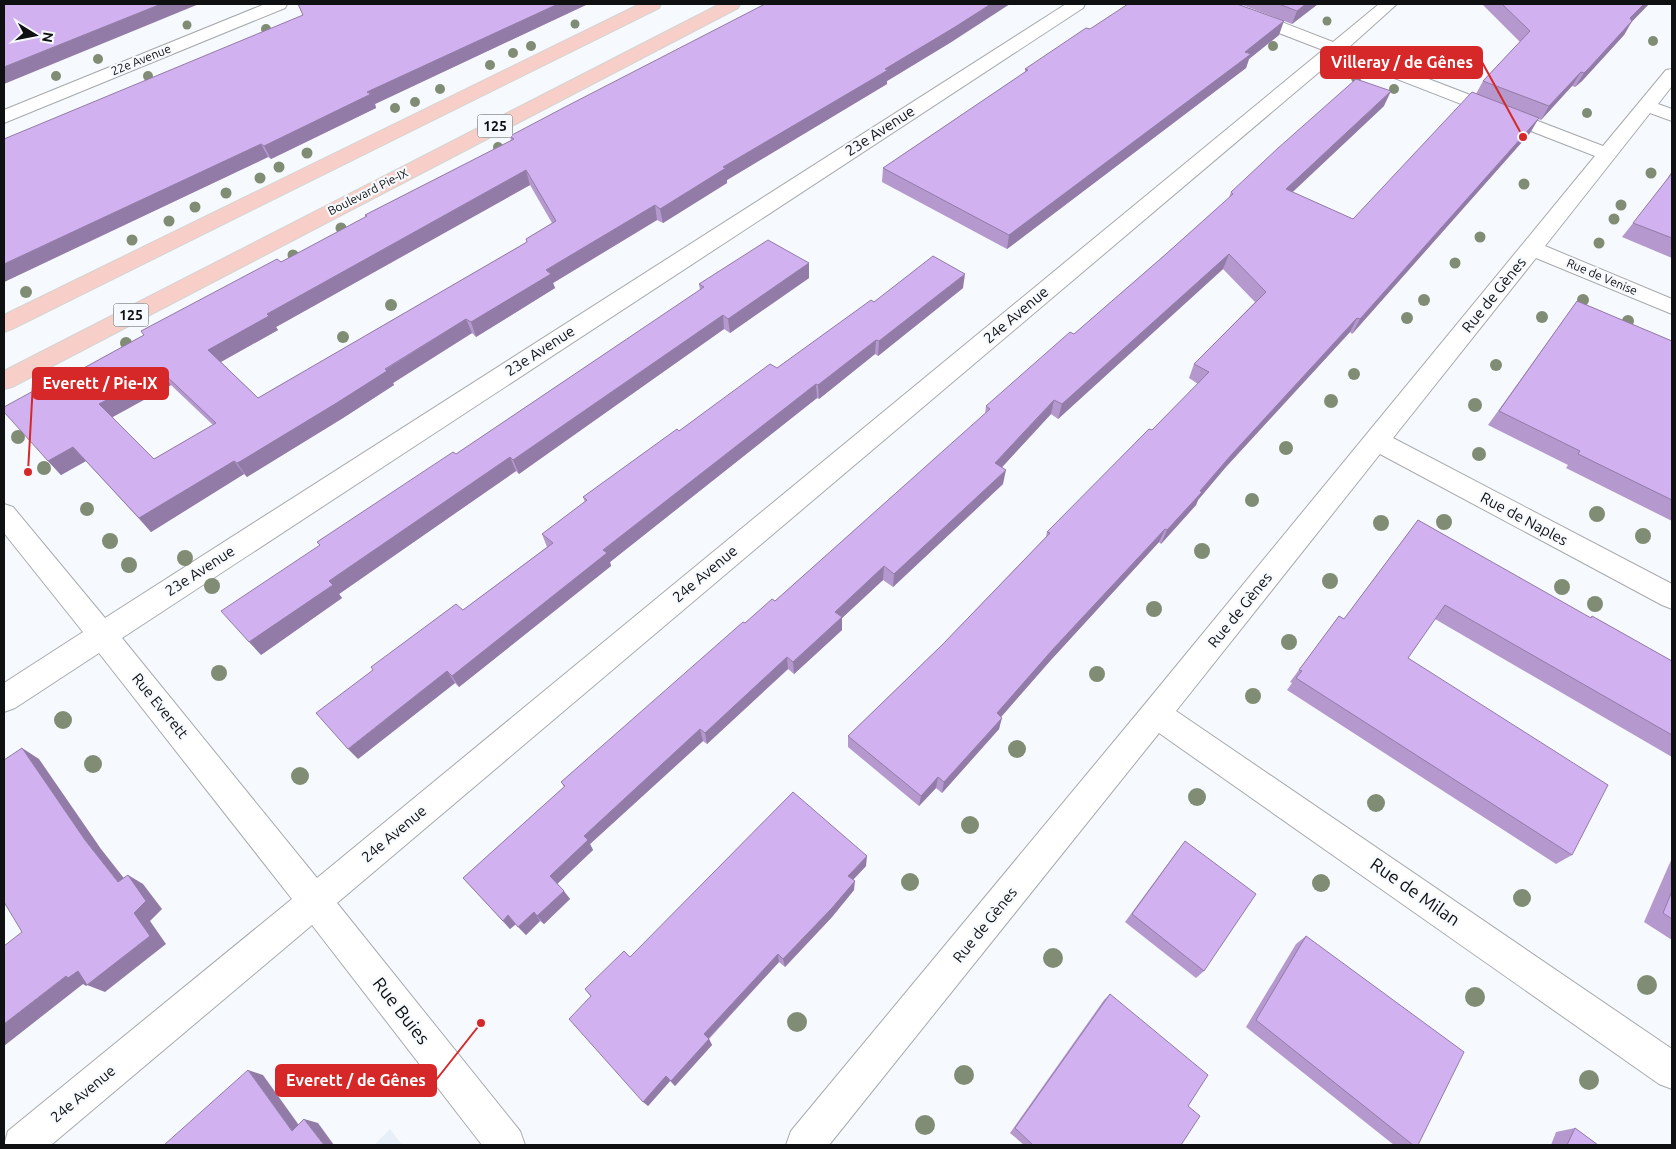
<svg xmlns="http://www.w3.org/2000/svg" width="1676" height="1149" font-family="Ubuntu,sans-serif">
  <rect width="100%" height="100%" fill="#f6f9fd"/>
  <!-- built -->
  <path fill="#e7eff9" d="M390 1129 402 1145H374Z"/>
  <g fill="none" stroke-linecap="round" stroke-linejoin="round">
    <defs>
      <g id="minor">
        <path d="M265 4H287L285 8 4 123V110Z"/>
        <path d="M1066 4H1085L1083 8 122 638 317 878 1323 50 1214 8 1212 4H1235L1333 42 1379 4H1397L1348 48 1603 146 1666 70 1672 69V86L1658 104 1672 109V121L1650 113 1545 246 1672 299V314L1536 258 1393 438 1672 584V609L1662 605 1380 454 1176 711 1672 1049V1089L1659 1084 1159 733 829 1145H786L791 1131 1145 704 1595 156 1338 56 337 903 520 1131 525 1145H482L312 925 51 1145H4L8 1131 292 899 99 653 15 708 4 712V683L83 632 4 533V504L13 507 105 618Z"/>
      </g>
      <g id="primary">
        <path d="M640 4H661L659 8 12 329 4 332V315Z"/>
        <path d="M720 4H740L738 8 12 387 4 389V371Z"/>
      </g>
    </defs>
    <!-- minor casing -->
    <use href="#minor" stroke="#a7aaad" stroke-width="2"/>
    <!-- primary casing -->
    <use href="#primary" stroke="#d4d4d4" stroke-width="2"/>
    <!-- minor -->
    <use href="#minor" fill="#fff" fill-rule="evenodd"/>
    <!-- primary -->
    <use href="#primary" fill="#f7cfc8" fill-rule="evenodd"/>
  </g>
  <!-- trees -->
  <g fill="#818c74">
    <circle cx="1327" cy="21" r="4.5"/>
    <circle cx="575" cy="24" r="4.5"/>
    <circle cx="187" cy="25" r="4.5"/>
    <circle cx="266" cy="29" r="5"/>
    <circle cx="1653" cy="41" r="5"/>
    <circle cx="531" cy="46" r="5"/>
    <circle cx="1273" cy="46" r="5"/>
    <circle cx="513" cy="53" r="5"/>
    <circle cx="98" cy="59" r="5"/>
    <circle cx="490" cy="65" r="5"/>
    <circle cx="56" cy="76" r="5"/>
    <circle cx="148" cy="76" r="5"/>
    <circle cx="1356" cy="78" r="5"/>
    <circle cx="440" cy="89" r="5"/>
    <circle cx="1394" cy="89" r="5"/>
    <circle cx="415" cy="102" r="5"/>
    <circle cx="395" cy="108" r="5"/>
    <circle cx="1587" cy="113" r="5"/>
    <circle cx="498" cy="147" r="5"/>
    <circle cx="307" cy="153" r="5.5"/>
    <circle cx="279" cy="167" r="5.5"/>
    <circle cx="1651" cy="173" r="5.5"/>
    <circle cx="260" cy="178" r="5.5"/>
    <circle cx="1524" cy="184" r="5.5"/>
    <circle cx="226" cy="193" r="5.5"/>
    <circle cx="1621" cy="205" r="5.5"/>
    <circle cx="195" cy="207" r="5.5"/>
    <circle cx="1614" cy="219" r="5.5"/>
    <circle cx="169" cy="221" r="5.5"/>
    <circle cx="341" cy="228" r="5.5"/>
    <circle cx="1480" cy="237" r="5.5"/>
    <circle cx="132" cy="240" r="5.5"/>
    <circle cx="1599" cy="243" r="5.5"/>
    <circle cx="293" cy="255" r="5.5"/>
    <circle cx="1455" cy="263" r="5.5"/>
    <circle cx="26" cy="292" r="6"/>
    <circle cx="1424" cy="300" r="6"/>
    <circle cx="1583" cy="300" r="6"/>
    <circle cx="391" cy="305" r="6"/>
    <circle cx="1542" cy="317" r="6"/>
    <circle cx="1407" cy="318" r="6"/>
    <circle cx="1628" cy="321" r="6"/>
    <circle cx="343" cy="337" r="6"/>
    <circle cx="126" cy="343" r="6"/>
    <circle cx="1496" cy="365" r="6"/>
    <circle cx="1354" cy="374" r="6"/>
    <circle cx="1331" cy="401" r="7"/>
    <circle cx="1475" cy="405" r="7"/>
    <circle cx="18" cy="437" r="7"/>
    <circle cx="1286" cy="448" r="7"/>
    <circle cx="1479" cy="454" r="7"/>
    <circle cx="44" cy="468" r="7"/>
    <circle cx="1252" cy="500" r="7"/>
    <circle cx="87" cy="509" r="7"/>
    <circle cx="1597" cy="514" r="8"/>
    <circle cx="1444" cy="522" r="8"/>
    <circle cx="1381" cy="523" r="8"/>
    <circle cx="1643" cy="536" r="8"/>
    <circle cx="110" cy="541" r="8"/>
    <circle cx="1202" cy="551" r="8"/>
    <circle cx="185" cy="558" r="8"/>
    <circle cx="129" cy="565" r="8"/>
    <circle cx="1330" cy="581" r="8"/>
    <circle cx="212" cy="586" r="8"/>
    <circle cx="1562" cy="587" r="8"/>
    <circle cx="1595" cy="604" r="8"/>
    <circle cx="1154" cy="609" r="8"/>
    <circle cx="1289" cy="642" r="8"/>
    <circle cx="219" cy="673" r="8"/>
    <circle cx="1097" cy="674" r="8"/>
    <circle cx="1253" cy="696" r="8"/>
    <circle cx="63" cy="720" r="9"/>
    <circle cx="1017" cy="749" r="9"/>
    <circle cx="93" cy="764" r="9"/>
    <circle cx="300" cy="776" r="9"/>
    <circle cx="1197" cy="797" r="9"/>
    <circle cx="1376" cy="803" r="9"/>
    <circle cx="970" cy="825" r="9"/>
    <circle cx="910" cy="882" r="9"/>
    <circle cx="1321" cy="883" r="9"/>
    <circle cx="1522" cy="898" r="9"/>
    <circle cx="1053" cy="958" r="10"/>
    <circle cx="1647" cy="985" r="10"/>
    <circle cx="1475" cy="997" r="10"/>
    <circle cx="797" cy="1022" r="10"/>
    <circle cx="964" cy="1075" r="10"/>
    <circle cx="1589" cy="1080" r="10"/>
    <circle cx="925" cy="1125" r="10"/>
  </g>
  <!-- wall -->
  <g fill="#b498ce" fill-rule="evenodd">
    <path d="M298 4H588L375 104 376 108 271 159 268 157 4 282 303 15Z"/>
    <path d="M1240 4H1318L1292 24Z"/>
    <path d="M1482 4H1649L1632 21 1624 35 1582 81 1575 87 1572 86 1541 120 1538 119 1530 133 1352 334 1350 332 1225 468 1198 500 1196 505 1161 544 1159 542 1050 661 1001 717 999 729 942 793 936 788 919 806 848 747V736L942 645 1046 537 1047 532 1152 430 1198 384 1189 378 1194 364 1255 302 1223 269 1058 419 1051 414 1002 467 1003 484 893 587 883 580 842 618V630L794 674 788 669 707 744 703 741 590 844 593 850 557 884 570 899 544 924 540 921 526 935 516 924 510 929 463 878 564 787 561 782 745 623 775 601 985 414 986 406 1074 334 1166 254 1229 198 1231 192 1384 106 1292 192 1353 219 1476 94 1483 81 1520 42Z"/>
    <path d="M1090 29 1279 35 1249 59 1246 68 1007 249 882 182 883 168 1025 72V69Z"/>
    <path d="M953 41 887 81V84L727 180V183L663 223 657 220 553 283 555 288 476 337 472 333 393 383 394 385 343 418 251 474 247 477 244 474 151 532 86 461 61 475 48 461 71 375 144 335 141 331 281 262 366 217 365 215 511 141 510 136ZM530 185 552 223 526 239 527 242 258 398 221 362 278 330 276 327ZM171 385 213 425 154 459 112 417Z"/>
    <path d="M1672 171V258L1622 237 1664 184Z"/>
    <path d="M809 263V278L730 333 724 329 531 465 519 474 516 471 339 594 342 598 261 655 320 546 317 542 456 454 700 290 699 284Z"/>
    <path d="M963 288 878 356 875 354 819 399 817 398 610 562 611 566 459 687 455 683 358 759 463 610 547 547 542 534 585 502 583 497 679 431 777 368 874 302Z"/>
    <path d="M1577 301 1672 341V521L1566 468 1568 465 1488 425Z"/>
    <path d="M1418 520 1590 618 1592 616 1672 661V757L1435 619 1408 658 1572 855 1556 864 1287 690 1292 683 1290 682 1339 616 1344 619Z"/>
    <path d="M1178 850 1204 971 1196 978 1125 922Z"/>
    <path d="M1672 858V940L1644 922Z"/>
    <path d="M866 866 853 880 854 890 832 917 785 967 779 962 709 1039 712 1045 675 1086 670 1081 648 1106 591 997 585 989 630 957Z"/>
    <path d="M1306 936 1418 1145H1394L1246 1027 1296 944Z"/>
    <path d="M1110 994 1188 1106 1181 1145H1024L1010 1133 1104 1000Z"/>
    <path d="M1575 1128 1598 1145H1551L1556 1132Z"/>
  </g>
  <!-- shaded-wall -->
  <g fill="#927ca7">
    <path d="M161 4H199L4 84V67Z"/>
    <path d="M558 4H588L375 104 376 108 271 159 264 146 367 92Z"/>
    <path d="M991 4H1010L953 41 887 81V84L727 180V183L663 223 660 209 723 167Z"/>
    <path d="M1306 4H1318L1292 24 1297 11Z"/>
    <path d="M1644 4H1649L1622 32 1630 18Z"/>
    <path d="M1284 21 1279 35 1249 59 1246 68 1007 249 1009 235Z"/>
    <path d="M1632 21 1624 35 1582 81 1575 87 1584 73Z"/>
    <path d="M1581 72 1572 86 1541 120 1549 106Z"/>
    <path d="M1391 91 1384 106 1280 204 1286 189Z"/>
    <path d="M1539 118 1530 133 1352 334 1360 319Z"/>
    <path d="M261 144 268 157 4 282V264Z"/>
    <path d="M526 170 530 185 276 327 278 330 217 364 208 350 267 314Z"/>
    <path d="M655 205 657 220 553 283 555 288 476 337 471 322 546 270Z"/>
    <path d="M1229 254 1223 269 1058 419 1062 404Z"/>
    <path d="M809 263V278L730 333 728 319Z"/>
    <path d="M965 274 963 288 878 356 879 341Z"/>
    <path d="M723 315 724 329 519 474 513 460Z"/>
    <path d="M1357 318 1350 332 1225 468 1198 500 1196 505 1161 544 1167 530 1232 454Z"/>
    <path d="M466 319 472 333 393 383 394 385 343 418 247 477 237 463Z"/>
    <path d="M876 340 875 354 819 399 818 385Z"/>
    <path d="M161 371 171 385 111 418 99 404Z"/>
    <path d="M816 384 817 398 610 562 611 566 459 687 452 676 603 550Z"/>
    <path d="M1054 400 1051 414 993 477 995 463Z"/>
    <path d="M73 447 86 461 61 475 48 461Z"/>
    <path d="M510 457 516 471 339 594 342 598 261 655 249 642 329 581Z"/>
    <path d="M234 461 244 474 151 532 139 518Z"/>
    <path d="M1006 470 1003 484 893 587 894 574Z"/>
    <path d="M1165 529 1159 542 1050 661 994 725 997 713 1054 648Z"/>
    <path d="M884 566 883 580 842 618V630L794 674 793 662 835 612Z"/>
    <path d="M787 657 788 669 707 744 705 733Z"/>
    <path d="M447 671 455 683 358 759 348 749Z"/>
    <path d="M1002 718 999 729 942 793 944 782Z"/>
    <path d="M700 729 703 741 590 844 593 850 556 885 550 876 584 836Z"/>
    <path d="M22 748 39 759 101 849 134 891 118 882 85 840Z"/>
    <path d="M938 777 936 788 919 806 921 796Z"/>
    <path d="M867 856 866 866 848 885V876Z"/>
    <path d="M128 875 143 884 162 909 150 921 166 944 105 992 87 985 134 913Z"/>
    <path d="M855 881 854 890 832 917 785 967 783 959Z"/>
    <path d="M564 891 570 899 544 924 537 916Z"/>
    <path d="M534 912 540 921 526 935 518 927Z"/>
    <path d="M508 915 516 924 510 929 503 921Z"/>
    <path d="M778 954 779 962 707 1040 704 1034Z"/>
    <path d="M78 971 96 978 86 986 83 984 4 1046V1024L66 976Z"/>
    <path d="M709 1039 712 1045 675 1086 671 1081Z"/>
    <path d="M248 1070 263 1075 306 1135 292 1131Z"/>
    <path d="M666 1076 670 1081 648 1106 643 1102Z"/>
    <path d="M304 1119 318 1123 334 1145H324Z"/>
  </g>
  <!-- building -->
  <g fill="#d1b1ef" stroke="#927ca7" fill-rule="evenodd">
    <path d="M4 4H161L4 67Z"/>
    <path d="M298 4H558L367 92 371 94 264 146 261 144 4 264V139L303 15Z"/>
    <path d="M765 4H991L955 27 885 69 888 70 723 167 726 168 660 209 655 205 546 270 551 274 471 322 466 319 385 369 387 371 335 404 241 461 237 463 234 461 139 518 73 447 48 461 4 412V407L68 372 71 375 144 335 141 331 277 259 281 262 367 216 365 215 514 139 510 136 565 107ZM526 170 556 221 526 239 527 242 258 398 208 350 269 316 267 314ZM161 371 216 423 154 459 99 404Z"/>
    <path d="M1128 4H1237L1284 21 1245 52 1251 54 1009 235 883 168 1028 70 1025 69 1086 28 1090 29Z"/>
    <path d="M1279 4H1306L1297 11Z"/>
    <path d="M1502 4H1644L1630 18 1632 21 1590 67 1584 73 1581 72 1549 106 1483 81 1530 31Z"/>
    <path d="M1356 79 1391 91 1286 189 1353 219 1472 92 1539 118 1360 319 1357 318 1232 454 1200 491 1202 492 1167 530 1165 529 1054 648 997 713 1002 718 944 782 938 777 921 796 848 736 942 645 1050 533 1047 532 1149 429 1152 430 1209 372 1194 364 1266 292 1229 254 1062 404 1054 400 995 463 1006 470 894 574 884 566 835 612 842 617 793 662 787 657 705 733 700 729 584 836 588 840 550 876 564 891 537 916 534 912 518 927 508 915 503 921 463 878 565 786 561 782 743 622 745 623 772 599 775 601 990 409 986 406 1070 332 1074 334 1166 254 1233 194 1231 192 1277 149Z"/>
    <path d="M1672 173V238L1633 223Z"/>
    <path d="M768 240 809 263 728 319 723 315 526 451 513 460 510 457 329 581 333 585 249 642 221 611 320 545 317 542 453 452 456 454 704 287 699 284Z"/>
    <path d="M933 256 965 274 879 341 876 340 818 385 816 384 603 550 607 553 452 676 447 671 348 749 316 713 373 670 371 667 456 604 463 610 553 543 542 534 587 500 583 497 677 429 679 431 770 364 777 368 871 300 874 302Z"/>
    <path d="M1577 301 1672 341V500L1578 454 1580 451 1499 411Z"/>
    <path d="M1418 520 1591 618 1592 616 1672 661V735L1445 605 1408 658 1608 785 1572 855 1296 678 1302 671 1299 670 1339 616 1344 619Z"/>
    <path d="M22 748 85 840 118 882 128 875 146 901 134 913 150 936 87 985 78 971 68 978 66 976 4 1024V946L22 932 4 902V760Z"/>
    <path d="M793 792 867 856 848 876 855 881 832 908 783 959 778 954 704 1034 709 1039 671 1081 666 1076 643 1102 569 1019 591 996 585 989 624 951 630 957Z"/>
    <path d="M1185 841 1256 894 1204 971 1132 914Z"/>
    <path d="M1672 891V919L1663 913Z"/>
    <path d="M1306 936 1464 1052 1418 1145H1413L1256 1020Z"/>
    <path d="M1110 994 1208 1075 1188 1106 1200 1116 1181 1145H1033L1015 1128Z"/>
    <path d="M248 1070 292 1131 304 1119 324 1145H164Z"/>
    <path d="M1575 1128 1598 1145H1567Z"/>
  </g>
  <g text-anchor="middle" stroke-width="4.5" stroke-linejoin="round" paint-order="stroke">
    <!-- far-street labels -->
    <g font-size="12" fill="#0f1011" stroke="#f6f9fd">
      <text transform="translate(141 60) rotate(-22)" y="4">22e Avenue</text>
      <text transform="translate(368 192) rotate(-27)" y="4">Boulevard Pie-IX</text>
      <text transform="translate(1602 277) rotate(23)" y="4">Rue de Venise</text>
    </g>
    <!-- shield labels -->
    <g fill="#f6f9fd" stroke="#545658" stroke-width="1">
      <rect x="477.5" y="114.5" width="35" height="23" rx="4"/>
      <rect x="113.5" y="303.5" width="35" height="23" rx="4"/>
    </g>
    <g font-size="14" font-weight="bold" fill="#0f1011">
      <text x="495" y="131">125</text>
      <text x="131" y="320">125</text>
    </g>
    <!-- street labels -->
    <g font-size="15" fill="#0f1011" stroke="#f6f9fd">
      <text transform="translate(880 131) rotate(-33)" y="5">23e Avenue</text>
      <text transform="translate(1494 295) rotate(-51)" y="5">Rue de Gènes</text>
      <text transform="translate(1016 315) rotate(-40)" y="5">24e Avenue</text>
      <text transform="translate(540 351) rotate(-33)" y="5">23e Avenue</text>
      <text transform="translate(1524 519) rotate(28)" y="5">Rue de Naples</text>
      <text transform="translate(200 571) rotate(-33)" y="5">23e Avenue</text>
      <text transform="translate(705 574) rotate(-40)" y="5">24e Avenue</text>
      <text transform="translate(1240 610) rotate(-51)" y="5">Rue de Gènes</text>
      <text transform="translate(160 706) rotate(51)" y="5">Rue Everett</text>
      <text transform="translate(394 834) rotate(-40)" y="5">24e Avenue</text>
      <text transform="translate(985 925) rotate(-51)" y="5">Rue de Gènes</text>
      <text transform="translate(83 1094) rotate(-40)" y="5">24e Avenue</text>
    </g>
    <!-- near-street labels -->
    <g font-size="18" fill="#0f1011" stroke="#f6f9fd">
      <text transform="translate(1415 892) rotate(35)" y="6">Rue de Milan</text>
      <text transform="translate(401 1011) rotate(52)" y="6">Rue Buies</text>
    </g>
  </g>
  <!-- callouts -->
  <path fill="none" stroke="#d62828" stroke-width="2" d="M1523 137L1482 62M28 472L33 383M481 1023L436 1080"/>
  <g fill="#d62828" stroke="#f6f9fd" stroke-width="2">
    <circle cx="1523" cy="137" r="5"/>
    <circle cx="28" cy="472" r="5"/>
    <circle cx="481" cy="1023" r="5"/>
  </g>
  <g fill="#d62828" stroke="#d62828" stroke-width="2">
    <rect x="1321" y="47" width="161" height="31" rx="5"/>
    <rect x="33" y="368" width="135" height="31" rx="5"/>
    <rect x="276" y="1065" width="160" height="31" rx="5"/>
  </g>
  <g font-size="16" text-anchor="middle" font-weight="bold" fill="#fff">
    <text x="1402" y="68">Villeray / de Gênes</text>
    <text x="100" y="389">Everett / Pie-IX</text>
    <text x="356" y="1086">Everett / de Gênes</text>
  </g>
  <!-- border -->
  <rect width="1676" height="1149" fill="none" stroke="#0f1011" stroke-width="10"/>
  <!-- north arrow -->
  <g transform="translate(35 35) rotate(100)" stroke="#f6f9fd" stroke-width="4" paint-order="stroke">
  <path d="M0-4L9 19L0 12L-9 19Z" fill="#0f1011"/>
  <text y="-8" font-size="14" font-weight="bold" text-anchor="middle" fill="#0f1011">N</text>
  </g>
</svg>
